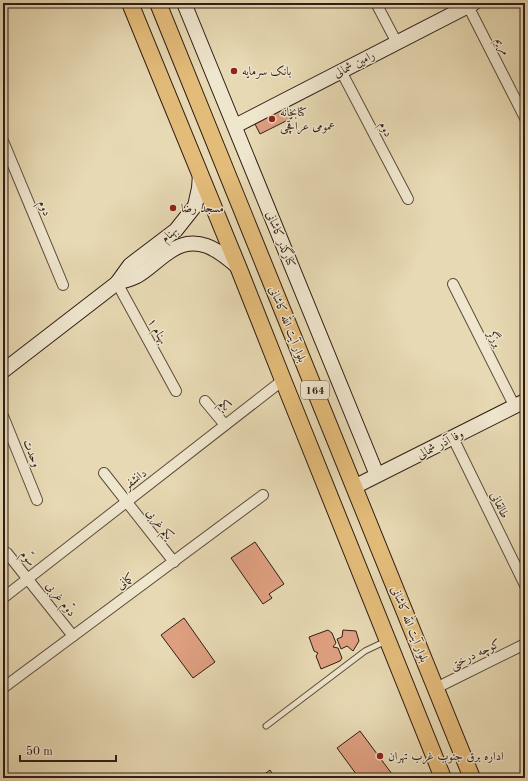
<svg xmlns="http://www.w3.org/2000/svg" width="528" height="781" font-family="'Old Standard TT',Amiri,serif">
  <rect width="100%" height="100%" fill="#e7d9b3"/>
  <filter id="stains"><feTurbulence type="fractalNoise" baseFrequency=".005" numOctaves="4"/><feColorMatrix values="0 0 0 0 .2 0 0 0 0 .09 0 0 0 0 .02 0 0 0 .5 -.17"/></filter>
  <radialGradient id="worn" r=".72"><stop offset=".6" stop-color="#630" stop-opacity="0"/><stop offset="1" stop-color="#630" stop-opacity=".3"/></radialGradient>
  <!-- building -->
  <g fill="#de9f80" stroke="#301d15">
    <path d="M285 104 292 118 260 134 253 120Z"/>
    <path d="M255 542 284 584 269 594 272 598 263 604 231 558Z"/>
    <path d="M184 618 215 662 193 678 161 635Z"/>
    <path d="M328 630 332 633 336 643 333 647 338 648 342 658 340 661 321 669 316 656 318 653 314 651 309 637Z"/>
    <path d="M343 630 356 631 359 641 353 651 347 646 341 649 337 639 342 637Z"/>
    <path d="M360 731 392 774 386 778H359L337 748Z"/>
    <path d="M270 770 275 778H259Z"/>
  </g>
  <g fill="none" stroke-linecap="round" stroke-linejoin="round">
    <defs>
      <path id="lane" d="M266 726 365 651 386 641"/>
      <g id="street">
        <path d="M376 3 397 43"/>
        <path d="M468 6 525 118"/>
        <path d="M341 71 408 199"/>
        <path d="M3 141 63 285"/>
        <path d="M117 283 176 391"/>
        <path d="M453 284 515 407"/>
        <path d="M205 401 225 425"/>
        <path d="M3 416 37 500"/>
        <path d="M453 438 525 585"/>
        <path d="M104 473 174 562"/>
        <path d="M7 553 73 636"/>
        <path d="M3 598 283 380"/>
        <path d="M3 688 263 495"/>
        <path d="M436 688 525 644"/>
      </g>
      <g id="secondary">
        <path d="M184 3 377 475"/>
        <path d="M235 126 474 3"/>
        <path d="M117 283C123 281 131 279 137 276 148 270 158 259 169 252 196 233 218 249 239 268"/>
        <path d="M3 371 117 283 130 265 176 230 195 206 199 188 200 174"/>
        <path d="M354 487 525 401"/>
      </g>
      <g id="primary">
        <path d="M130 3 239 269 283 380 443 778"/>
        <path d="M158 3 472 778"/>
      </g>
    </defs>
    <!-- lane casing -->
    <use href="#lane" stroke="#5e4c3c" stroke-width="7"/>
    <!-- street casing -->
    <use href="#street" stroke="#5e4c3c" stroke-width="12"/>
    <!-- secondary casing -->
    <use href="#secondary" stroke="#301d15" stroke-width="16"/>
    <!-- primary casing -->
    <use href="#primary" stroke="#301d15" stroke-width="18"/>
    <!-- lane -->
    <use href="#lane" stroke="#efe6ce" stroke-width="5"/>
    <!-- street -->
    <use href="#street" stroke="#efe6ce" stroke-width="10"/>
    <!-- secondary -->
    <use href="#secondary" stroke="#efe6ce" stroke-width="14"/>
    <!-- primary -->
    <use href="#primary" stroke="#e4bc7a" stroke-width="16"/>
  </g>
  <!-- markers -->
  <g fill="#8f2418" stroke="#efe6ce" stroke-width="1.5">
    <circle cx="234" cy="71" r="4"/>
    <circle cx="272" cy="119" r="4"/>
    <circle cx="173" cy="208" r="4"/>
    <circle cx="380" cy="756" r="4"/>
  </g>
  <g text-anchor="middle" stroke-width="3" stroke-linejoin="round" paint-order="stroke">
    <!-- shield labels -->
    <rect fill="#efe6ce" stroke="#69594c" stroke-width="1" x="301" y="381" width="28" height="18" rx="3"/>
    <g font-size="11" font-weight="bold" fill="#301d15">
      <text x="315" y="394">164</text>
    </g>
    <!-- street labels -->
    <g font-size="12" fill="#301d15" stroke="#efe6ce">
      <text transform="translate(503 46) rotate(63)" y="4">مریم</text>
      <text transform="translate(354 64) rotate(-27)" y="4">رامین شمالی</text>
      <text transform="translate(386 129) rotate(62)" y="4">دوم</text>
      <text transform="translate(45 208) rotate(67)" y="4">دوم</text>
      <text transform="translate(169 234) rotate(-41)" y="4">بهنام</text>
      <text transform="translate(281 239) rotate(68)" y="4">کنارگذر کاشانی</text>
      <text transform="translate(288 324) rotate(68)" y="4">بلوار آیت الله کاشانی</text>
      <text transform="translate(158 331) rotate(61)" y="4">بهنام ۱</text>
      <text transform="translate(495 339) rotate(63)" y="4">برزگر</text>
      <text transform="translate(225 405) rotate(51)" y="4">یکم</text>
      <text transform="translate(440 444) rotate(-27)" y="4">وفا آذر شمالی</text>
      <text transform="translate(32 453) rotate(68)" y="4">وحدت</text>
      <text transform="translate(135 479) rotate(-38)" y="4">دانشفر</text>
      <text transform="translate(500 505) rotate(64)" y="4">طالقانی</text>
      <text transform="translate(160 524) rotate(52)" y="4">یکم غربی</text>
      <text transform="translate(28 558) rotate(51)" y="4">سوّم</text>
      <text transform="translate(125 581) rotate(-37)" y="4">کمانی</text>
      <text transform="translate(61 599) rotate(52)" y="4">دوّم غربی</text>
      <text transform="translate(410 624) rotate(68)" y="4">بلوار آیت الله کاشانی</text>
      <text transform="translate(475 654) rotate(-26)" y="4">کوچه درختی</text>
    </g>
    <!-- poi labels -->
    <g font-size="12" fill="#301d15" stroke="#efe6ce" text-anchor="start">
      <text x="242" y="75">بانک سرمایه</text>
      <text x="280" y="116">کتابخانه<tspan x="280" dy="14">عمومی عراقچی</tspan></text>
      <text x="181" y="212">مسجد رضا</text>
      <text x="388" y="760">اداره برق جنوب غرب تهران</text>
    </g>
  </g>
  <!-- margin -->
  <rect width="528" height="781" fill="none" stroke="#e7d9b3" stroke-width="16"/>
  <rect x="4" y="4" width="520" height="773" fill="none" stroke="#301d15" stroke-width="2"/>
  <rect x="8" y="8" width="512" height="765" fill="none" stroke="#301d15"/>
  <!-- scale -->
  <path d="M20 755v6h96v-6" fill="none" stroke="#301d15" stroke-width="2"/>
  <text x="26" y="755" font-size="12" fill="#301d15" stroke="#efe6ce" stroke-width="3" paint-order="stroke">50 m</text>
  <rect width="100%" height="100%" filter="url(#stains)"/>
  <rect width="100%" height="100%" fill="url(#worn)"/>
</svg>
